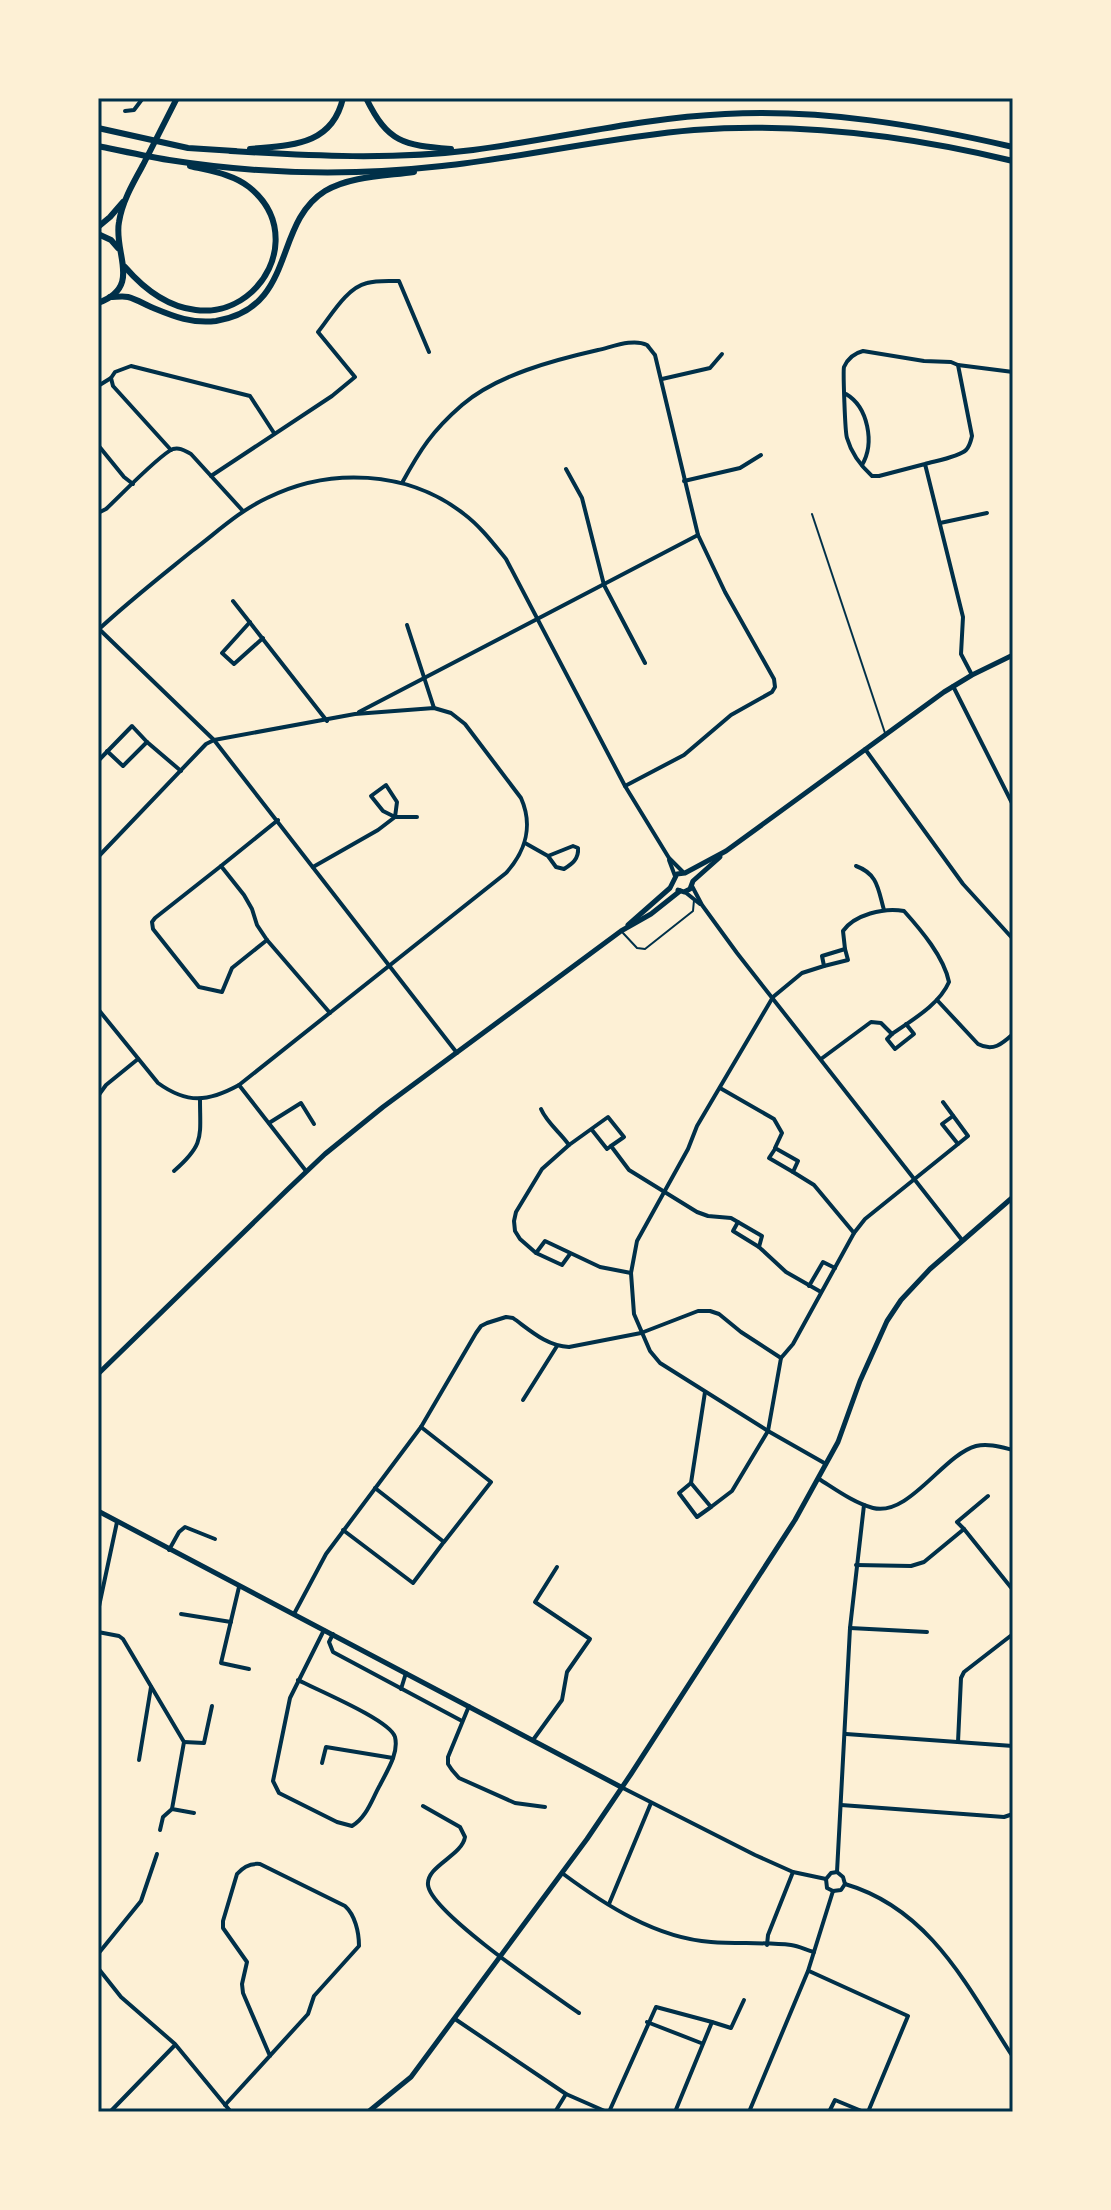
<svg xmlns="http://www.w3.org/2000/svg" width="1111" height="2210" font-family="'DM Sans',sans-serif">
  <rect width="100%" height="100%" fill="#fdf0d5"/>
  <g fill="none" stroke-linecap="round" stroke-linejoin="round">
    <!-- service -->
    <g stroke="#003049" stroke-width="2">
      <path d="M812 514 885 733"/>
      <path d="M623 933 637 948 645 949 693 911 694 900"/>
    </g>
    <!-- minor -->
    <g stroke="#003049" stroke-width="4">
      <path d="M125 111 134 110 143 98"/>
      <path d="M958 365 1013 372"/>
      <path d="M662 379 710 368 722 354"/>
      <path d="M98 386 111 378"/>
      <path d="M846 394C868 407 875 443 862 465"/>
      <path d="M98 445 124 477 133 484"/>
      <path d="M171 450 113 386 111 378 115 372 131 366 250 396 274 433"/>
      <path d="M925 464 879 476H872C861 466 851 452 847 438 845 433 843 371 844 367 848 358 855 353 863 351L924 361 951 362 958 365 972 436C971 440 970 446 966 450 959 457 935 461 925 464L963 617 961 654 972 675"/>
      <path d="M566 469 582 498 604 585 645 663"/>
      <path d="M211 476 332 396 355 377 318 332C331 316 346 288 367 283 377 280 389 281 399 281L429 352"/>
      <path d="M684 481 740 468 761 455"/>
      <path d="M402 483C420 450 432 431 462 405 497 375 554 360 598 350 612 347 633 338 647 345 648 346 654 354 655 355L698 535 725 592 774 679 775 687 772 692 731 715 684 755 625 786"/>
      <path d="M98 513 106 509C119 497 160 454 173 449 180 447 185 451 191 454L243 511"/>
      <path d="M940 523 987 513"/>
      <path d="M233 601 327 721"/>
      <path d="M250 622 222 653 234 664 263 638"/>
      <path d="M407 625 434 708"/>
      <path d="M98 628 214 740 457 1053"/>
      <path d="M98 630C128 602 160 577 192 551 216 533 239 511 267 498 329 467 408 470 464 514 480 526 493 543 506 559L625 786 669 858 683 872"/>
      <path d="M953 686 1013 805"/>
      <path d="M359 712 698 535"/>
      <path d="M865 749 963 884 1013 939"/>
      <path d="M107 751 123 766 147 742"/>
      <path d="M98 761 132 726 147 742 181 771"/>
      <path d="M386 785 397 802 395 817 383 811 371 796Z"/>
      <path d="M278 820 221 866 244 895 252 909 257 925 267 940 330 1013"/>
      <path d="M525 843 548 856 556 867 564 869C572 864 579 859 578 848L573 846 548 856"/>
      <path d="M98 857 206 744 214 740 355 714 434 708 451 713 465 724 521 798C533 825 526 851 506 873L239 1085C208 1102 187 1104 158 1083L98 1009"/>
      <path d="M669 860 675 876"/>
      <path d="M221 866 155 918 152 922 153 929 199 987 222 992 232 968 267 940"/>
      <path d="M856 866C878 874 878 889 884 910"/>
      <path d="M313 867 378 830 395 817H417"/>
      <path d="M692 886 702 905 737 953 962 1240"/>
      <path d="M685 892 700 904"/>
      <path d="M824 966 848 960 845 949"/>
      <path d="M937 1000 978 1044C993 1052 1002 1044 1013 1034"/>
      <path d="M892 1034 887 1039 895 1049 914 1034 906 1024"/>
      <path d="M821 1059 871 1022 881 1023 892 1034C912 1020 939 1005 949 982 944 957 921 930 904 911 884 907 854 915 843 931L845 949 822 956 824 966 802 973 773 997 697 1126 688 1149 637 1241 631 1273 634 1314 650 1351 660 1363 768 1431 826 1464"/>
      <path d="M239 1085 306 1171"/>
      <path d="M720 1088 774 1119 782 1133 775 1148 798 1161 793 1172 814 1185 854 1233"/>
      <path d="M98 1096 106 1085 138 1059"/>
      <path d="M541 1109C547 1123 560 1132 569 1145"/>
      <path d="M953 1116 942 1124 958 1144"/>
      <path d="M269 1123 301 1103 314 1124"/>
      <path d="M592 1130 607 1149 611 1146"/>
      <path d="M775 1149 769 1158 793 1172"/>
      <path d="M174 1171C205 1144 200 1137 200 1099"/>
      <path d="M738 1222 733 1231 759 1247"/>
      <path d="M536 1253 562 1265 570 1254"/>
      <path d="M631 1273 600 1267 545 1241 536 1253 520 1239 515 1231 514 1221 516 1212 542 1169 569 1145 608 1117 624 1137 611 1146 629 1170 697 1212 708 1216 731 1218 762 1236 759 1247 786 1272 821 1292"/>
      <path d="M809 1286 823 1262 835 1268"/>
      <path d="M781 1358 793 1344 854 1233 865 1219 968 1136 943 1102"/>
      <path d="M523 1400 557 1346"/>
      <path d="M819 1479C835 1489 854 1503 873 1508 909 1517 943 1455 976 1446 988 1443 1001 1447 1013 1450"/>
      <path d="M691 1483 679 1493 697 1517 711 1507"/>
      <path d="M375 1488 444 1542 491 1482 421 1427"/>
      <path d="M964 1529 957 1522 988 1496"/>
      <path d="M343 1530 413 1583 443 1543"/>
      <path d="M169 1550 179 1532 185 1527 215 1539"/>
      <path d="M856 1565 911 1566 924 1562 964 1529 1013 1590"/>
      <path d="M239 1587 221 1663 249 1669"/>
      <path d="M98 1611 117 1522"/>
      <path d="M181 1614 231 1622"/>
      <path d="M294 1614 326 1554 421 1427 476 1333 481 1326 487 1323 506 1317 513 1318C531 1331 547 1346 569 1347L641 1333 698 1311H710L719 1314 741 1332 781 1358 768 1431 732 1491 711 1507 691 1483 705 1392"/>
      <path d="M850 1628 927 1632"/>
      <path d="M98 1632 119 1636 123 1639 184 1742 172 1809 194 1813"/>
      <path d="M333 1634 329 1642 333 1652 462 1721"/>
      <path d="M298 1680C317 1690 390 1720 395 1737 399 1753 387 1771 380 1785 372 1799 367 1817 352 1826L337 1822 279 1793 273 1781 290 1698 324 1630"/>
      <path d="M401 1689 406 1673"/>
      <path d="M469 1706 448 1757V1764L452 1770 459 1778 515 1803 545 1807"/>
      <path d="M846 1734 1013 1746"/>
      <path d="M533 1740 562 1700 567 1672 590 1639 535 1602 557 1567"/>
      <path d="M184 1742 204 1743 212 1706"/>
      <path d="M958 1742 961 1678 964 1672 1013 1634"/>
      <path d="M139 1760 151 1687"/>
      <path d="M322 1763 326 1747 393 1758"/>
      <path d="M621 1787 755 1855 793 1872 826 1879"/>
      <path d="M841 1805 1004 1817 1013 1814"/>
      <path d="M423 1806 460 1827 465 1837C462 1856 426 1866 428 1885 431 1913 552 1994 579 2013"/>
      <path d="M160 1830 163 1817 172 1809"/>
      <path d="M837 1872 850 1628 864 1505"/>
      <path d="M562 1873C605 1905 656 1938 711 1942 737 1944 764 1942 791 1945 799 1946 806 1950 814 1952"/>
      <path d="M826 1879 831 1873 837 1872 843 1877 845 1884"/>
      <path d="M826 1879 827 1888 833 1891"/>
      <path d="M845 1884C931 1909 968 1988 1013 2057"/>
      <path d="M833 1891 841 1890 845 1884"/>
      <path d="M609 1904 651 1803"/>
      <path d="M767 1945 768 1935 793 1872"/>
      <path d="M98 1954 141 1901 157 1854"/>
      <path d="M98 1968 121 1997 175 2044 231 2112"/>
      <path d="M809 1971 908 2016 868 2112"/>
      <path d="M455 2019 566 2094 607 2112"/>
      <path d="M647 2022 701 2043"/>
      <path d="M712 2022 731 2028 744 2000"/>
      <path d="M225 2105 308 2014 314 1996 359 1946C359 1932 355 1915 345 1906L260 1864C250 1863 243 1867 237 1874L223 1921V1928L247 1962 242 1984 243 1993 270 2056"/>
      <path d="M110 2112 175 2045"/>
      <path d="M555 2112 566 2094"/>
      <path d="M609 2112 656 2007 712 2022 675 2112"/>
      <path d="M749 2112 808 1971 833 1891"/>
      <path d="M829 2112 835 2100 864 2112"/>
    </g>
    <!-- tertiary -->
    <g stroke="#003049" stroke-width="5">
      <path d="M678 890 684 892 690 889 693 881 720 857"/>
      <path d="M628 925 670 888 677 874 685 873 726 851 944 692 972 675 1013 655"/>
      <path d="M98 1374 287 1190 325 1154 383 1107 621 931 651 914 680 891"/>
      <path d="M98 1511 621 1787"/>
      <path d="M368 2112 411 2077 587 1839 631 1774 795 1520 838 1442 860 1381 887 1321 901 1300 930 1269 1013 1197"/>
    </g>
    <!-- primary -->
    <g stroke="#003049" stroke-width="6">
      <path d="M98 227 110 217 123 202"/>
      <path d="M98 234 111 240 118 248"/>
      <path d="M98 303C143 287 113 253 119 222 122 202 133 183 143 165 154 143 166 120 177 98"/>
    </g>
    <!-- trunk -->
    <g stroke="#003049" stroke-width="6">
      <path d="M366 98C388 143 403 145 451 149"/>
      <path d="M98 128 188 148 235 151"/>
      <path d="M98 146C122 151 145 156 169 160 258 174 353 176 442 166 526 157 610 137 694 130 802 122 909 136 1013 161"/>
      <path d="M250 149C291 145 332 146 343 98"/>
      <path d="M231 151C312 156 393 160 473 150 557 139 640 118 725 114 823 109 918 125 1013 147"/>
      <path d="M125 267C221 378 326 249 249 187 233 174 210 171 190 166"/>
      <path d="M110 297C116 297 123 296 128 297 136 299 144 304 151 307 173 316 191 324 216 321 297 308 272 224 325 191 350 176 385 176 414 172"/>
    </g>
  </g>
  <!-- border -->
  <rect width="1111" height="2210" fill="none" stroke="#fdf0d5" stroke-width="200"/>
  <rect x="100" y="100" width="911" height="2010" fill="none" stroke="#003049" stroke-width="3"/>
</svg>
